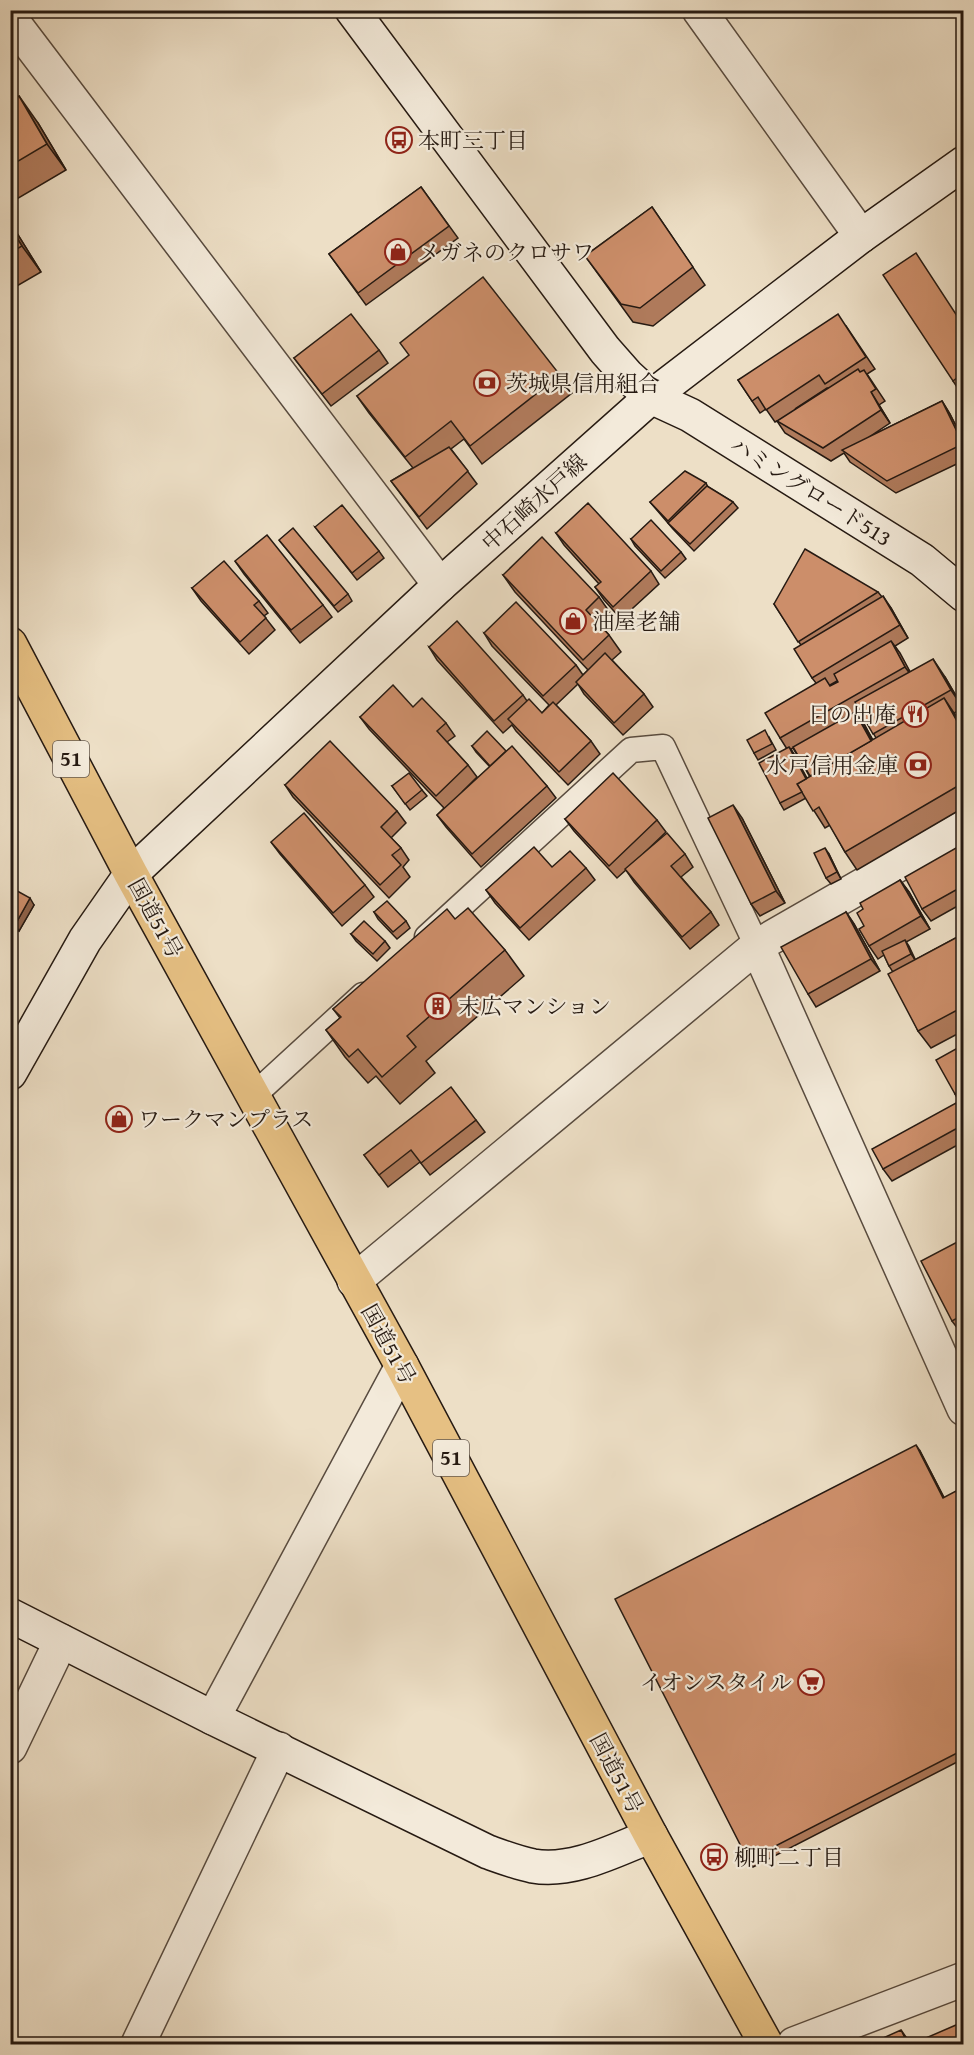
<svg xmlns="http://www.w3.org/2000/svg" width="974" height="2055" font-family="'Gentium Book Plus','Noto Serif JP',serif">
  <rect width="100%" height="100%" fill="#eddfc6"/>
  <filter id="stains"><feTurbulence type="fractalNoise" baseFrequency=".00333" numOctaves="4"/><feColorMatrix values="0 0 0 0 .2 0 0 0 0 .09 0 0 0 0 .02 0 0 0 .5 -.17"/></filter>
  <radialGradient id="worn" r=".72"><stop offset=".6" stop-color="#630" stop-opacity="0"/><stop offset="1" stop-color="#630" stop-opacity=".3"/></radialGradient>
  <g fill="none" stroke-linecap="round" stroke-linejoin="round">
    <defs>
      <g id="lane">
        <path d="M427 937 631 750 663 747 757 946"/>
        <path d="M254 1095 363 995"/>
      </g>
      <g id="street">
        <path d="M699 10 861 236"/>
        <path d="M10 18 440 585"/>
        <path d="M757 946 964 1409"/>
        <path d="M354 1281 757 946 964 827"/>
        <path d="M213 1718 402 1366"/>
        <path d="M10 1747 61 1641"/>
        <path d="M138 2044 279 1749"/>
        <path d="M794 2044 964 1979"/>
      </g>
      <g id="secondary">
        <path d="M352 10 605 350 627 375 651 397 690 415 922 560 964 595"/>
        <path d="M10 1073 85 940 131 874 440 585 651 397 861 236 964 163"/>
        <path d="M10 1615 213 1718 488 1852C502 1857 518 1863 533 1866 573 1873 615 1850 651 1836"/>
      </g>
      <path id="highway" d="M10 644 131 874 402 1366 651 1836 766 2044"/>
    </defs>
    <!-- lane casing -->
    <use href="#lane" stroke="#584b3f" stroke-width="27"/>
    <!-- street casing -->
    <use href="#street" stroke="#584b3f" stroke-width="36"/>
    <!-- secondary casing -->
    <use href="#secondary" stroke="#261a12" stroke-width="36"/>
    <!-- highway casing -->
    <use href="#highway" stroke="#261a12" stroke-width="36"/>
    <!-- lane -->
    <use href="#lane" stroke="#f3eada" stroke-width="24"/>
    <!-- street -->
    <use href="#street" stroke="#f3eada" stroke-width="33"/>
    <!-- secondary -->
    <use href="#secondary" stroke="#f3eada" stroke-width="33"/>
    <!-- highway -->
    <use href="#highway" stroke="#e6c083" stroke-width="33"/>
  </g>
  <!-- wall -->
  <g fill="#af7a5b" stroke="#261a12" stroke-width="1.5" fill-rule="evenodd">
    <path d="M10 101 38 123 66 170 10 203Z"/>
    <path d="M421 187 458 238 366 305 329 254Z"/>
    <path d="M652 207 705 285 653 326 633 322 585 256Z"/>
    <path d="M10 222 41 272 10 290Z"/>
    <path d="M963 324V392L961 393 953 381Z"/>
    <path d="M846 326 875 369 867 374 885 401 879 405 890 423 869 437 942 401 950 414 963 440V461L896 493 850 462 844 453 831 461 785 433 777 421 775 422 766 409 760 413 738 380ZM827 388H828L795 409Z"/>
    <path d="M379 350 388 363 331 406 294 358Z"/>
    <path d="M560 375 572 393 482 464 464 439 451 449 477 484 427 529 391 481 413 468 369 413 357 396Z"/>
    <path d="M706 483 708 487 733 502 738 508 694 551 673 529 650 502Z"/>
    <path d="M315 527 379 551 384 558 357 580Z"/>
    <path d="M556 533 651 571 659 584 621 619 604 600 595 587 599 584 564 545Z"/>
    <path d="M631 539 681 552 686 559 665 578 635 546Z"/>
    <path d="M279 540 348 594 352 601 338 612Z"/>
    <path d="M235 561 323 605 332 617 300 643 244 574Z"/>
    <path d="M503 575 599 597 611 614 600 625 609 635 621 652 612 660 644 694 653 707 623 735 584 694 578 684 556 705 591 741 600 754 568 785 516 731 512 725 503 733 437 660 429 647 523 695 527 701 542 713 549 705 492 646 484 633 576 665 583 675 588 670 515 592Z"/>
    <path d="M192 588 259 601 268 613 264 616 275 630 249 654 201 601Z"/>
    <path d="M878 592 891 608 908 638 895 646 910 672 945 677 963 708 954 713 963 728V808L857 870 845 852 830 825 825 828 806 798 784 810 780 803 787 749 780 738 816 683 812 678 801 645 774 604ZM837 681 838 682 831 686 830 685ZM860 710 876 738 873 740 864 724 855 712ZM793 748 810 777 807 778 791 749Z"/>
    <path d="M413 707 446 723 455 736 447 742 468 765 477 777 462 792 490 767 476 752 472 746 506 751 547 786 556 798 481 867 446 827 437 815 444 808 369 729 360 717Z"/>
    <path d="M769 737 776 750 758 760 754 753Z"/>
    <path d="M285 785 397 811 406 823 391 838 401 848 409 860 403 867 410 877 389 898 293 797Z"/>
    <path d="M392 786 422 790 427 796 410 810Z"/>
    <path d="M742 818 785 903 760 916 751 904Z"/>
    <path d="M565 819 657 820 666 832 644 853 685 854 693 867 681 877 711 912 719 925 690 949 634 882 626 870 617 878 574 831Z"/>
    <path d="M271 842 365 885 374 897 342 926 280 854Z"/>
    <path d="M963 844V903L931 921 922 909Z"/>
    <path d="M829 854 841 879 831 884 826 878Z"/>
    <path d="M552 867 586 868 595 880 529 940 495 903 486 890Z"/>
    <path d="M900 880 909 892 930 929 906 942 915 960 963 934V1031L931 1048 918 1031 893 972 889 966 884 955 878 959 869 946 864 926 863 909Z"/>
    <path d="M10 887 34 905 19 931 10 926Z"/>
    <path d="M374 912 406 921 410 928 397 939 378 919Z"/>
    <path d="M846 912 854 924 880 971 816 1007 808 994Z"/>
    <path d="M455 919 505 950 524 976 426 1061 435 1073 400 1104 376 1076 368 1083 345 1057 326 1030 340 1018 333 1009Z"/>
    <path d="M351 934 385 941 390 948 377 961 356 941Z"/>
    <path d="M963 1045V1108L955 1094Z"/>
    <path d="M963 1114V1142L892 1181 883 1169Z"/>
    <path d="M476 1120 485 1132 430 1175 420 1162 388 1187 364 1155Z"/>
    <path d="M963 1239V1332L961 1333 952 1321Z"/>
    <path d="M920 1451 944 1498H961L963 1503V1759L753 1867 748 1860Z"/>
  </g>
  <!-- shaded-wall -->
  <g fill="#8f634a" stroke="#261a12" stroke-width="1.5">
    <path d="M19 96 38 123 66 170 47 144Z"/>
    <path d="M10 222 41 272 22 246 10 227Z"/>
    <path d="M871 392 879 405 890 423 881 410Z"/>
    <path d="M942 401 950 414 963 440V445Z"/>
    <path d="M883 596 891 608 908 638 900 625Z"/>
    <path d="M891 641 900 653 914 679 905 667Z"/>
    <path d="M933 659 945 677 963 708 951 690Z"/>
    <path d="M944 698 956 716 963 728V732Z"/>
    <path d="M855 712 864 724 880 754 872 741Z"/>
    <path d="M789 747 794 754 814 794 810 787Z"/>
    <path d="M733 805 742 818 785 903 776 891Z"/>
    <path d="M825 848 829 854 841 879 837 872Z"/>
    <path d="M900 880 909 892 930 929 921 916Z"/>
    <path d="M30 898 34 905 19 931 15 925Z"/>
    <path d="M846 912 854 924 880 971 871 959Z"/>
    <path d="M905 940 909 946 916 961 911 954Z"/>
    <path d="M916 1445 920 1451 948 1505 943 1498Z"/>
    <path d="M901 2030 911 2044H908Z"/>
  </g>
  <!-- building -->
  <g fill="#cc8e6a" stroke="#261a12" stroke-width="1.5">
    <path d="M19 96 47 144 10 166V101Z"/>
    <path d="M421 187 449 226 358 293 329 254Z"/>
    <path d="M652 207 693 267 640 308 621 304 585 256Z"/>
    <path d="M10 227 22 246 10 253Z"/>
    <path d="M916 253 963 325V385L958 377 953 381 883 275Z"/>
    <path d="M483 277 560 375 470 446 451 421 405 457 357 396 409 355 400 343Z"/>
    <path d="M351 314 379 350 322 394 294 358Z"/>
    <path d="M838 314 866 357 825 384 819 375 766 410 758 397 752 401 738 380Z"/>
    <path d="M858 369 860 372 864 370 876 389 871 392 881 410 823 448 777 421Z"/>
    <path d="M942 401 963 444 887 481 842 450Z"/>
    <path d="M449 447 468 471 419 517 391 481Z"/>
    <path d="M685 471 706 483 668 521 650 502Z"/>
    <path d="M707 486 733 502 690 544 668 523Z"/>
    <path d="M963 496V507L959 498Z"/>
    <path d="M588 503 651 571 613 607 595 587 601 582 556 533Z"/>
    <path d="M342 505 379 551 352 573 315 527Z"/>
    <path d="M651 520 681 552 661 571 631 539Z"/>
    <path d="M293 528 348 594 334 606 279 540Z"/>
    <path d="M267 535 323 605 291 630 235 561Z"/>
    <path d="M542 537 599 597 586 610 609 635 583 660 503 575Z"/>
    <path d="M805 549 878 592 798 642 774 604Z"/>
    <path d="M224 561 259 601 254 605 266 618 240 642 192 588Z"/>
    <path d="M883 596 900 625 812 678 794 649Z"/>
    <path d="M516 602 576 665 543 696 484 633Z"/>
    <path d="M457 621 523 695 494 721 429 647Z"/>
    <path d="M891 641 905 667 780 738 765 713 825 678 830 686 838 682 834 674Z"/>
    <path d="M605 653 644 694 614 723 576 682Z"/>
    <path d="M933 659 951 690 873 734 855 702Z"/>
    <path d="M393 685 413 707 422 698 446 723 437 731 468 765 436 796 360 717Z"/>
    <path d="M944 698 963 732V783L845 852 819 807 813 811 797 784Z"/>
    <path d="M529 699 542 713 553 702 591 741 559 772 508 719Z"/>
    <path d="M855 712 871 741 810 776 793 747Z"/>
    <path d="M765 730 772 744 754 753 747 740Z"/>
    <path d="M487 731 506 751 490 766 472 746Z"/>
    <path d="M330 741 397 811 381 827 401 848 392 855 401 865 380 885 285 785Z"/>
    <path d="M512 746 547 786 472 854 437 815Z"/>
    <path d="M789 747 806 779 797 784 802 792 780 803 759 763Z"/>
    <path d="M409 773 422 790 405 804 392 786Z"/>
    <path d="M613 773 657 820 609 866 565 819Z"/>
    <path d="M733 805 776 891 751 904 708 818Z"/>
    <path d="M304 813 365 885 333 913 271 842Z"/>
    <path d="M667 833 685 854 671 866 711 912 682 937 625 869Z"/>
    <path d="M963 844V886L922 909 905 877Z"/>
    <path d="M534 847 552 867 570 851 586 868 520 928 486 890Z"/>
    <path d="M825 848 837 872 826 878 814 853Z"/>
    <path d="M900 880 921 916 869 946 859 929 864 926 857 913 863 909 860 903Z"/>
    <path d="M10 887 30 898 15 925 10 922Z"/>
    <path d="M387 901 406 921 393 932 374 912Z"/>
    <path d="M468 908 505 950 407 1036 416 1047 382 1077 358 1049 349 1057 326 1030 341 1017 333 1009 447 909 455 919Z"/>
    <path d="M846 912 871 959 808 994 781 947Z"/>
    <path d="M364 921 385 941 373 954 351 934Z"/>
    <path d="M963 934V1007L918 1031 888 974Z"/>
    <path d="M905 940 911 954 889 966 882 951Z"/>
    <path d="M963 1045V1090L955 1094 936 1060Z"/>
    <path d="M451 1087 476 1120 421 1163 411 1150 379 1175 364 1155Z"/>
    <path d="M963 1101V1108L960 1102Z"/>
    <path d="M956 1103 963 1117V1125L883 1169 872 1149Z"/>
    <path d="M963 1239V1315L952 1321 921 1261Z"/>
    <path d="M916 1445 943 1498 956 1491 963 1506V1750L748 1860 615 1599Z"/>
    <path d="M963 2022V2044H912Z"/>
    <path d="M901 2030 908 2044H873L872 2043Z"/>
  </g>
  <!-- icons -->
  <defs>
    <symbol id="bus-ring" viewBox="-11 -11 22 22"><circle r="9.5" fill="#f3eada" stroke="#8f2418" stroke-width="1.5"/><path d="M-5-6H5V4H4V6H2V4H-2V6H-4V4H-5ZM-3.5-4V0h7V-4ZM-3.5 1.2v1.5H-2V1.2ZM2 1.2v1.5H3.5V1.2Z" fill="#8f2418"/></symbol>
    <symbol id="shop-ring" viewBox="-11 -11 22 22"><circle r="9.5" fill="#f3eada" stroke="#8f2418" stroke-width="1.5"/><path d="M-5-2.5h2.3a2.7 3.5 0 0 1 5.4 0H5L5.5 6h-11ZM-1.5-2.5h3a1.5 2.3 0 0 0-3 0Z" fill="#8f2418"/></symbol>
    <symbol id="bank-ring" viewBox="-11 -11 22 22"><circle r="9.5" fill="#f3eada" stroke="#8f2418" stroke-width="1.5"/><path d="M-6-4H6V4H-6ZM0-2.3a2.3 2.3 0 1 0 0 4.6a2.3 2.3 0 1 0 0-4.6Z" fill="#8f2418"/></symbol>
    <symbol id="restaurant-ring" viewBox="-11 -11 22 22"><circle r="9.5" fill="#f3eada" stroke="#8f2418" stroke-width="1.5"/><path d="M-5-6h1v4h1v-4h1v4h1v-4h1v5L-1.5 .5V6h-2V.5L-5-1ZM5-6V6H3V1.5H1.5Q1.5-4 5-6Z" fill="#8f2418"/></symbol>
    <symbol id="building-ring" viewBox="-11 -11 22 22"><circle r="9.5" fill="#f3eada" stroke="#8f2418" stroke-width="1.5"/><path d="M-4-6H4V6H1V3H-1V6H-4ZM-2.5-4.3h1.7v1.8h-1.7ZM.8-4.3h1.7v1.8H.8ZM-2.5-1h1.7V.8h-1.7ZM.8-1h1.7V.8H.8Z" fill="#8f2418"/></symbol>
    <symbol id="supermarket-ring" viewBox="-11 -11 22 22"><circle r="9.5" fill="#f3eada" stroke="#8f2418" stroke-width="1.5"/><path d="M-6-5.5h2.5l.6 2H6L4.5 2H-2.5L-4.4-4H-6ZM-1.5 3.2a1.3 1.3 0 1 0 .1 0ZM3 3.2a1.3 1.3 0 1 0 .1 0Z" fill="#8f2418"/></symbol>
  </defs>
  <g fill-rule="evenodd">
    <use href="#bus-ring" x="384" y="125" width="30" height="30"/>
    <use href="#shop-ring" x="383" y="237" width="30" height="30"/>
    <use href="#bank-ring" x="472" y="368" width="30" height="30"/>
    <use href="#shop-ring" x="558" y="606" width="30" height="30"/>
    <use href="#restaurant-ring" x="900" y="699" width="30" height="30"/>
    <use href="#bank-ring" x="903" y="750" width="30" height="30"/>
    <use href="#building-ring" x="423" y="991" width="30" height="30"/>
    <use href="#shop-ring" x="104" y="1104" width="30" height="30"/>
    <use href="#supermarket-ring" x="796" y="1667" width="30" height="30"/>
    <use href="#bus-ring" x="699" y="1842" width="30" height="30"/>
  </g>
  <g text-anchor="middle" stroke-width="4.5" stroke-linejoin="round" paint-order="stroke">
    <!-- shield labels -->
    <g fill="#f3eada" stroke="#64584e" stroke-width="1.5">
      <rect x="53" y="741" width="36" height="36" rx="4.5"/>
      <rect x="433" y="1440" width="36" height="36" rx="4.5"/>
    </g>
    <g font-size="21" font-weight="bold" fill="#261a12">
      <text x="71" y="766">51</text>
      <text x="451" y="1465">51</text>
    </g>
    <!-- poi labels -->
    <g font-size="22" fill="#261a12" stroke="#f3eada" text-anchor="start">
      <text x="418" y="148">本町三丁目</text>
      <text x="418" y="260">メガネのクロサワ</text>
      <text x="506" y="391">茨城県信用組合</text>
      <text x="592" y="629">油屋老舗</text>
      <text x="896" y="722" text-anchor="end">日の出庵</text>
      <text x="898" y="773" text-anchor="end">水戸信用金庫</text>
      <text x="458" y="1014">末広マンション</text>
      <text x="138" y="1127">ワークマンプラス</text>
      <text x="792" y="1690" text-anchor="end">イオンスタイル</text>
      <text x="734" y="1865">柳町二丁目</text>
    </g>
    <!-- street labels -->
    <g font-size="22" fill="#261a12" stroke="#f3eada">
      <text transform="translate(811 491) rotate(32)" y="8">ハミングロード513</text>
      <text transform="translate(534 502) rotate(-42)" y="8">中石崎水戸線</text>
      <text transform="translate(156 918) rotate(61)" y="8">国道51号</text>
      <text transform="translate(389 1344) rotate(61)" y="8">国道51号</text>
      <text transform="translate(617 1773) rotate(62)" y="8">国道51号</text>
    </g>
  </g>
  <!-- margin -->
  <rect width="974" height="2055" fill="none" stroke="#eddfc6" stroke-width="36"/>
  <rect x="12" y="12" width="950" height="2031" fill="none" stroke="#261a12" stroke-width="3"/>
  <rect x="18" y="18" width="938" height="2019" fill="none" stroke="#261a12" stroke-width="1.5"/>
  <rect width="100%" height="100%" filter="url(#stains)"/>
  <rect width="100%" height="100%" fill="url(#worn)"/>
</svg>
